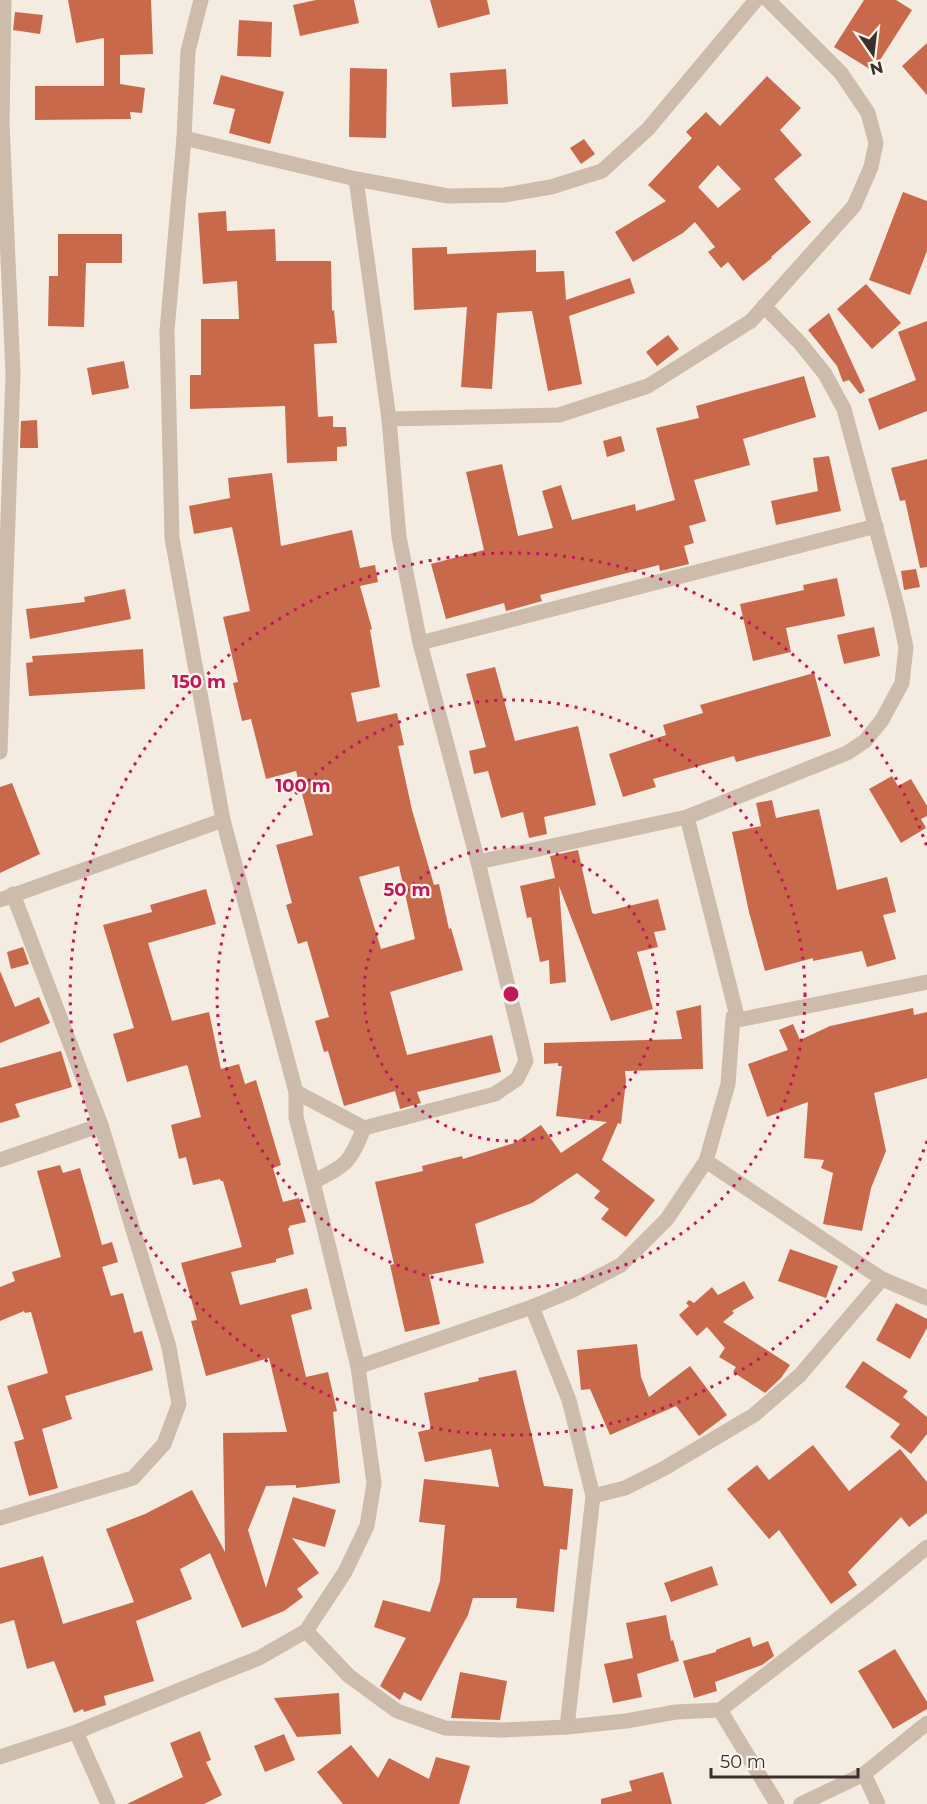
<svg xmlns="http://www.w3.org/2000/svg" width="927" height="1804" font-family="Montserrat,sans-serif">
  <rect width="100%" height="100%" fill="#f4ebe1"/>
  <!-- building -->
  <g fill="#c8694b" fill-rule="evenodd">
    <path d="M68 0H151L153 54 120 55V84L145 88 142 113 130 112 131 119 35 120V86H104V38L76 43Z"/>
    <path d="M316 0H354L359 23 300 36 293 5Z"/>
    <path d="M430 0H487L490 14 438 28Z"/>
    <path d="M864 0H896L912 10 873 71 834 47Z"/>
    <path d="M15 12 43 15 40 34 13 30Z"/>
    <path d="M239 20 272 22 271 57 237 56Z"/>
    <path d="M927 43V95L902 66Z"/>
    <path d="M350 68 387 69 386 138 349 137Z"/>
    <path d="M506 69 508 104 452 107 450 73Z"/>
    <path d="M221 75 284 92 270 144 229 133 235 109 213 104Z"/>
    <path d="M767 76 801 108 780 130 802 155 774 179 811 222 771 257 772 258 743 281 728 262 721 268 708 252 715 247 695 222 683 233 633 262 615 232 666 201 648 185 692 138 686 132 706 112 720 126ZM718 165 741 189 718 208 698 187Z"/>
    <path d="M584 139 595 154 581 164 570 148Z"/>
    <path d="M903 192 927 201V251L910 295 869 280Z"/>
    <path d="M226 211 227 231 275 229 276 261H331L332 311 334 310 337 343 314 344 318 417 333 416V427H346L347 446 337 447V461L287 463 285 406 190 409V375H201V319H239L237 281 203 284 198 213Z"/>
    <path d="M58 234H122V263H86L84 327 48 326 49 276H58Z"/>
    <path d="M447 247V254L536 250V272L564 271 566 300 630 278 635 293 569 316 582 384 548 391 532 311 497 313 492 389 461 387 467 307 414 310 412 248Z"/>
    <path d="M866 284 901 323 872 349 837 309Z"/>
    <path d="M829 313 865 391 860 394 849 380 843 382 837 366 808 330Z"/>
    <path d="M927 321V411L879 430 868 399 916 380 898 332Z"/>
    <path d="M668 335 679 349 657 366 646 352Z"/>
    <path d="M124 361 129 388 92 395 87 368Z"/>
    <path d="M804 376 816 417 743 439 750 465 694 480 706 521 689 526 694 543 684 546 689 564 660 571 659 565 540 595 542 601 506 611 504 603 446 619 431 564 484 550 466 472 502 464 518 536 553 528 542 491 561 485 572 520 635 504 636 511 675 500 656 428 699 418 696 406Z"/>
    <path d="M37 420 38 448H20L21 421Z"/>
    <path d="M621 436 625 451 607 457 603 441Z"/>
    <path d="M829 456 841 511 776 525 771 501 818 491 813 458Z"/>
    <path d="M927 459V567L920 568 905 500 900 501 891 468Z"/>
    <path d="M272 473 281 546 352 530 360 568 375 565 378 582 360 586 372 629 370 630 380 687 351 693 357 722 397 713 404 745 398 746 412 810 434 885 439 884 449 929 451 928 463 970 390 992 407 1055 492 1035 501 1072 417 1092 421 1103 400 1109 395 1091 344 1106 328 1051 324 1052 315 1021 329 1017 307 941 298 944 286 905 292 903 276 845 313 835 296 771 266 779 251 719 242 721 233 683 238 682 223 617 250 611 232 527 194 534 189 506 230 498 228 478ZM399 866 415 939 381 949 359 877Z"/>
    <path d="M916 569 920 587 904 590 901 571Z"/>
    <path d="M837 578 845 616 786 628 791 652 753 661 740 604 804 590 803 585Z"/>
    <path d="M125 589 131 619 30 639 26 609 85 602 84 597Z"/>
    <path d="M874 627 880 656 844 664 837 635Z"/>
    <path d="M143 649 145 689 29 696 26 663 33 662 32 656Z"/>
    <path d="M495 667 515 741 578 726 596 805 544 817 547 834 529 838 523 812 501 818 488 771 474 774 469 751 486 747 466 674Z"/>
    <path d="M814 673 831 736 736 762 734 756 653 779 656 787 623 797 609 754 666 735 663 725 703 713 700 705Z"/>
    <path d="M892 776 898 786 911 779 927 806V816L921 819 926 828 901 843 869 789Z"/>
    <path d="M12 783 40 854 0 873V787Z"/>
    <path d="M772 800 776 818 819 809 837 890 887 877 896 912 883 915 896 959 867 967 862 951 813 961V958L765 971 749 912 732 832 761 826 756 803Z"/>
    <path d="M578 850 592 913 595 914 658 899 666 930 654 932 658 947 637 952 653 1009 611 1021 559 886 566 982 550 984 549 960 540 962 531 917 527 918 520 886 555 878 550 856Z"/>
    <path d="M206 889 216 924 148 943 172 1021 209 1012 221 1069 239 1064 245 1084 256 1080 281 1165 273 1168 283 1202 299 1198 306 1222 289 1226 290 1228H288L294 1254 276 1259V1262L231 1272 240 1305 307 1288 312 1309 291 1315 306 1377 328 1372 337 1411 333 1412 340 1483 296 1488V1485L266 1486 248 1530 266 1588 293 1497 336 1510 325 1547 292 1538 319 1573 297 1589 303 1597 284 1611 242 1628 210 1553 180 1569 192 1599 136 1621 154 1681 104 1696 106 1705 84 1712 83 1709 74 1713 54 1661 27 1669 14 1620 0 1624V1568L43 1556 63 1624 134 1602 106 1529 145 1514 192 1490 225 1552 223 1433 287 1432 269 1358 206 1376 191 1321 197 1320 181 1263 242 1247 223 1181H221L220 1179 193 1185 186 1157 179 1159 171 1125 201 1117 188 1067 187 1065 127 1082 113 1034 134 1028 103 925 152 912 150 905Z"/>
    <path d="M23 947 29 964 11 969 7 952Z"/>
    <path d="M0 971 15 1007 39 997 50 1023 0 1043Z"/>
    <path d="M701 1005 703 1069 625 1071 626 1081 621 1124 618 1123 602 1160 655 1200 626 1237 601 1219 609 1209 594 1198 600 1191 577 1173 532 1203 475 1224 484 1263 429 1275 440 1324 405 1332 390 1265 394 1264 375 1182 423 1171 422 1166 462 1156 463 1159 514 1143 541 1125 561 1153 607 1122 556 1116 562 1066H558V1063L544 1064V1043L682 1039 676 1011Z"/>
    <path d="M913 1008 914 1015 927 1012V1078L874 1093 886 1151 871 1188 862 1231 823 1224 833 1173 821 1168 824 1160 804 1158 808 1102 767 1117 748 1064 788 1050 779 1030 793 1024 800 1040 830 1026Z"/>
    <path d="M61 1051 72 1087 15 1104 20 1117 0 1123V1068Z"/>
    <path d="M60 1165 63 1173 80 1168 102 1245 112 1242 118 1262 102 1267 111 1296 123 1293 134 1333 142 1331 153 1370 65 1396 72 1419 42 1429 58 1488 29 1496 14 1442 24 1439 7 1386 48 1373 31 1312 25 1313 24 1311 0 1321V1287L15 1281 12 1272 61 1257 37 1171Z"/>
    <path d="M790 1249 838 1266 826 1298 778 1281Z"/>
    <path d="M744 1281 754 1298 732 1311 734 1313 723 1322 790 1365 781 1378 765 1393 733 1372 736 1367 719 1357 725 1348 707 1327 697 1336 679 1315 689 1306 686 1303 689 1300 694 1303 712 1287 718 1295Z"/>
    <path d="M896 1303 927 1319V1328L910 1359 876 1340Z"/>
    <path d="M637 1344 641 1377 649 1397 690 1366 727 1415 699 1436 676 1406 610 1435 590 1389 581 1390 577 1350Z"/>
    <path d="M863 1361 908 1391 903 1397 927 1417V1434L911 1454 890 1437 900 1424 845 1387Z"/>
    <path d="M516 1370 544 1486 573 1489 567 1550 560 1549 554 1612 516 1608 517 1598H473L468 1615 421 1701 404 1692 400 1700 380 1686 406 1638 374 1627 383 1600 430 1612 440 1581 445 1525 419 1522 424 1479 499 1487 491 1449 425 1462 418 1432 431 1429 424 1393 479 1381 478 1378Z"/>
    <path d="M813 1445 849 1491 900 1449 927 1482V1513L909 1527 901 1517 848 1572 857 1585 831 1604 779 1530 769 1539 727 1489 757 1465 769 1480Z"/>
    <path d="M712 1566 718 1585 671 1602 664 1583Z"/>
    <path d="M666 1615 671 1641 673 1640 679 1661 637 1674 642 1697 613 1703 604 1664 633 1658 626 1623Z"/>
    <path d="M750 1637 753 1647 768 1641 774 1656 762 1665 715 1682 717 1691 694 1698 683 1661 716 1652V1650Z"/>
    <path d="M895 1649 927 1702V1709L893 1729 858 1671Z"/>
    <path d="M460 1672 507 1681 500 1720 451 1718Z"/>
    <path d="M339 1693 341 1734 297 1737 274 1698Z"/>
    <path d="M200 1731 211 1760 206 1762 222 1795 204 1804H127L183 1777 170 1743Z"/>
    <path d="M284 1734 295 1760 265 1772 254 1746Z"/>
    <path d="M351 1745 378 1778 389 1758 429 1779 436 1757 470 1766 459 1804H343L317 1772Z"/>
    <path d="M663 1772 672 1804H601V1799L632 1791 629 1781Z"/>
  </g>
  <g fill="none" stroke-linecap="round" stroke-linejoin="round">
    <!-- street -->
    <g stroke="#cdbbac" stroke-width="15">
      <path d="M201 0 188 51 184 138 167 331 172 538 223 820 296 1092 364 1128 495 1094 517 1079 526 1061 478 862 420 643 399 537 389 419 356 179"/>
      <path d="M184 138 356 179 448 196 504 195 551 187 602 171 648 129 756 0"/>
      <path d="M389 419 559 415 648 386 751 321 854 206 871 167 876 143 868 113 841 73 768 0"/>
      <path d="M420 643 876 526"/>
      <path d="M0 752 13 373 2 123 4 0"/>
      <path d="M687 817 738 1020 927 982"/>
      <path d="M478 862 687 817 847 753 865 741 882 720 902 683 906 647 898 610 844 409 825 374 800 343 764 306"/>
      <path d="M0 900 223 820"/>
      <path d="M296 1092V1117L313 1182"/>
      <path d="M364 1128C349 1164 348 1164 313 1182L358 1367 532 1307 569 1400 593 1496 567 1727 626 1721 676 1712 720 1710 869 1595 927 1547"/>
      <path d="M0 1160 101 1125"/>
      <path d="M882 1279 927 1298"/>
      <path d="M532 1307 571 1291 621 1265 667 1219 706 1161"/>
      <path d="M593 1496 625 1488 663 1469 754 1415 800 1375 882 1279 706 1161 728 1084 733 1017 738 1020"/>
      <path d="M0 1518 133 1478 164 1444 179 1404 169 1347 101 1125 13 894"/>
      <path d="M306 1631 349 1676 397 1711 445 1728 503 1730 567 1727"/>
      <path d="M720 1710 777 1804"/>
      <path d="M76 1732 108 1804"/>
      <path d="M0 1757 76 1732 259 1658 306 1631 345 1572 367 1526 374 1483 358 1367"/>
      <path d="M864 1774 878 1804"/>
      <path d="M801 1804 864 1774 927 1723"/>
    </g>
  </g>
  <!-- distance rings -->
  <g fill="none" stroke="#c2185b" stroke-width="3" stroke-dasharray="3 6">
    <circle cx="511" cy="994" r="147"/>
    <circle cx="511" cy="994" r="294"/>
    <path d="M927 1141A441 441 0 1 1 927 847"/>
  </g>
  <circle cx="511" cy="994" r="9" fill="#c2185b" stroke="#fbf5ee" stroke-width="3"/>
  <g font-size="18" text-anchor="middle" font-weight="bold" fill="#c2185b" stroke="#fbf5ee" stroke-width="4.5" stroke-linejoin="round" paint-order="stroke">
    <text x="199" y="688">150 m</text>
    <text x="303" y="792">100 m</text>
    <text x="407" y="896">50 m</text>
  </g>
  <!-- north arrow -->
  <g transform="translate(873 54) rotate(166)" stroke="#fbf5ee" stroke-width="4.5" paint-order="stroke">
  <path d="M0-4.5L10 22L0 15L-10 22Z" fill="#3b302b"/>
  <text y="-9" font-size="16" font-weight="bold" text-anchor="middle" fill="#3b302b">N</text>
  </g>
  <!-- scale -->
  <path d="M711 1768v9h147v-9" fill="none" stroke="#3b302b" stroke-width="3"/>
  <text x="720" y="1768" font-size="18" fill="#3b302b" stroke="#fbf5ee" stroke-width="4.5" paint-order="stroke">50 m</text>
</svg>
